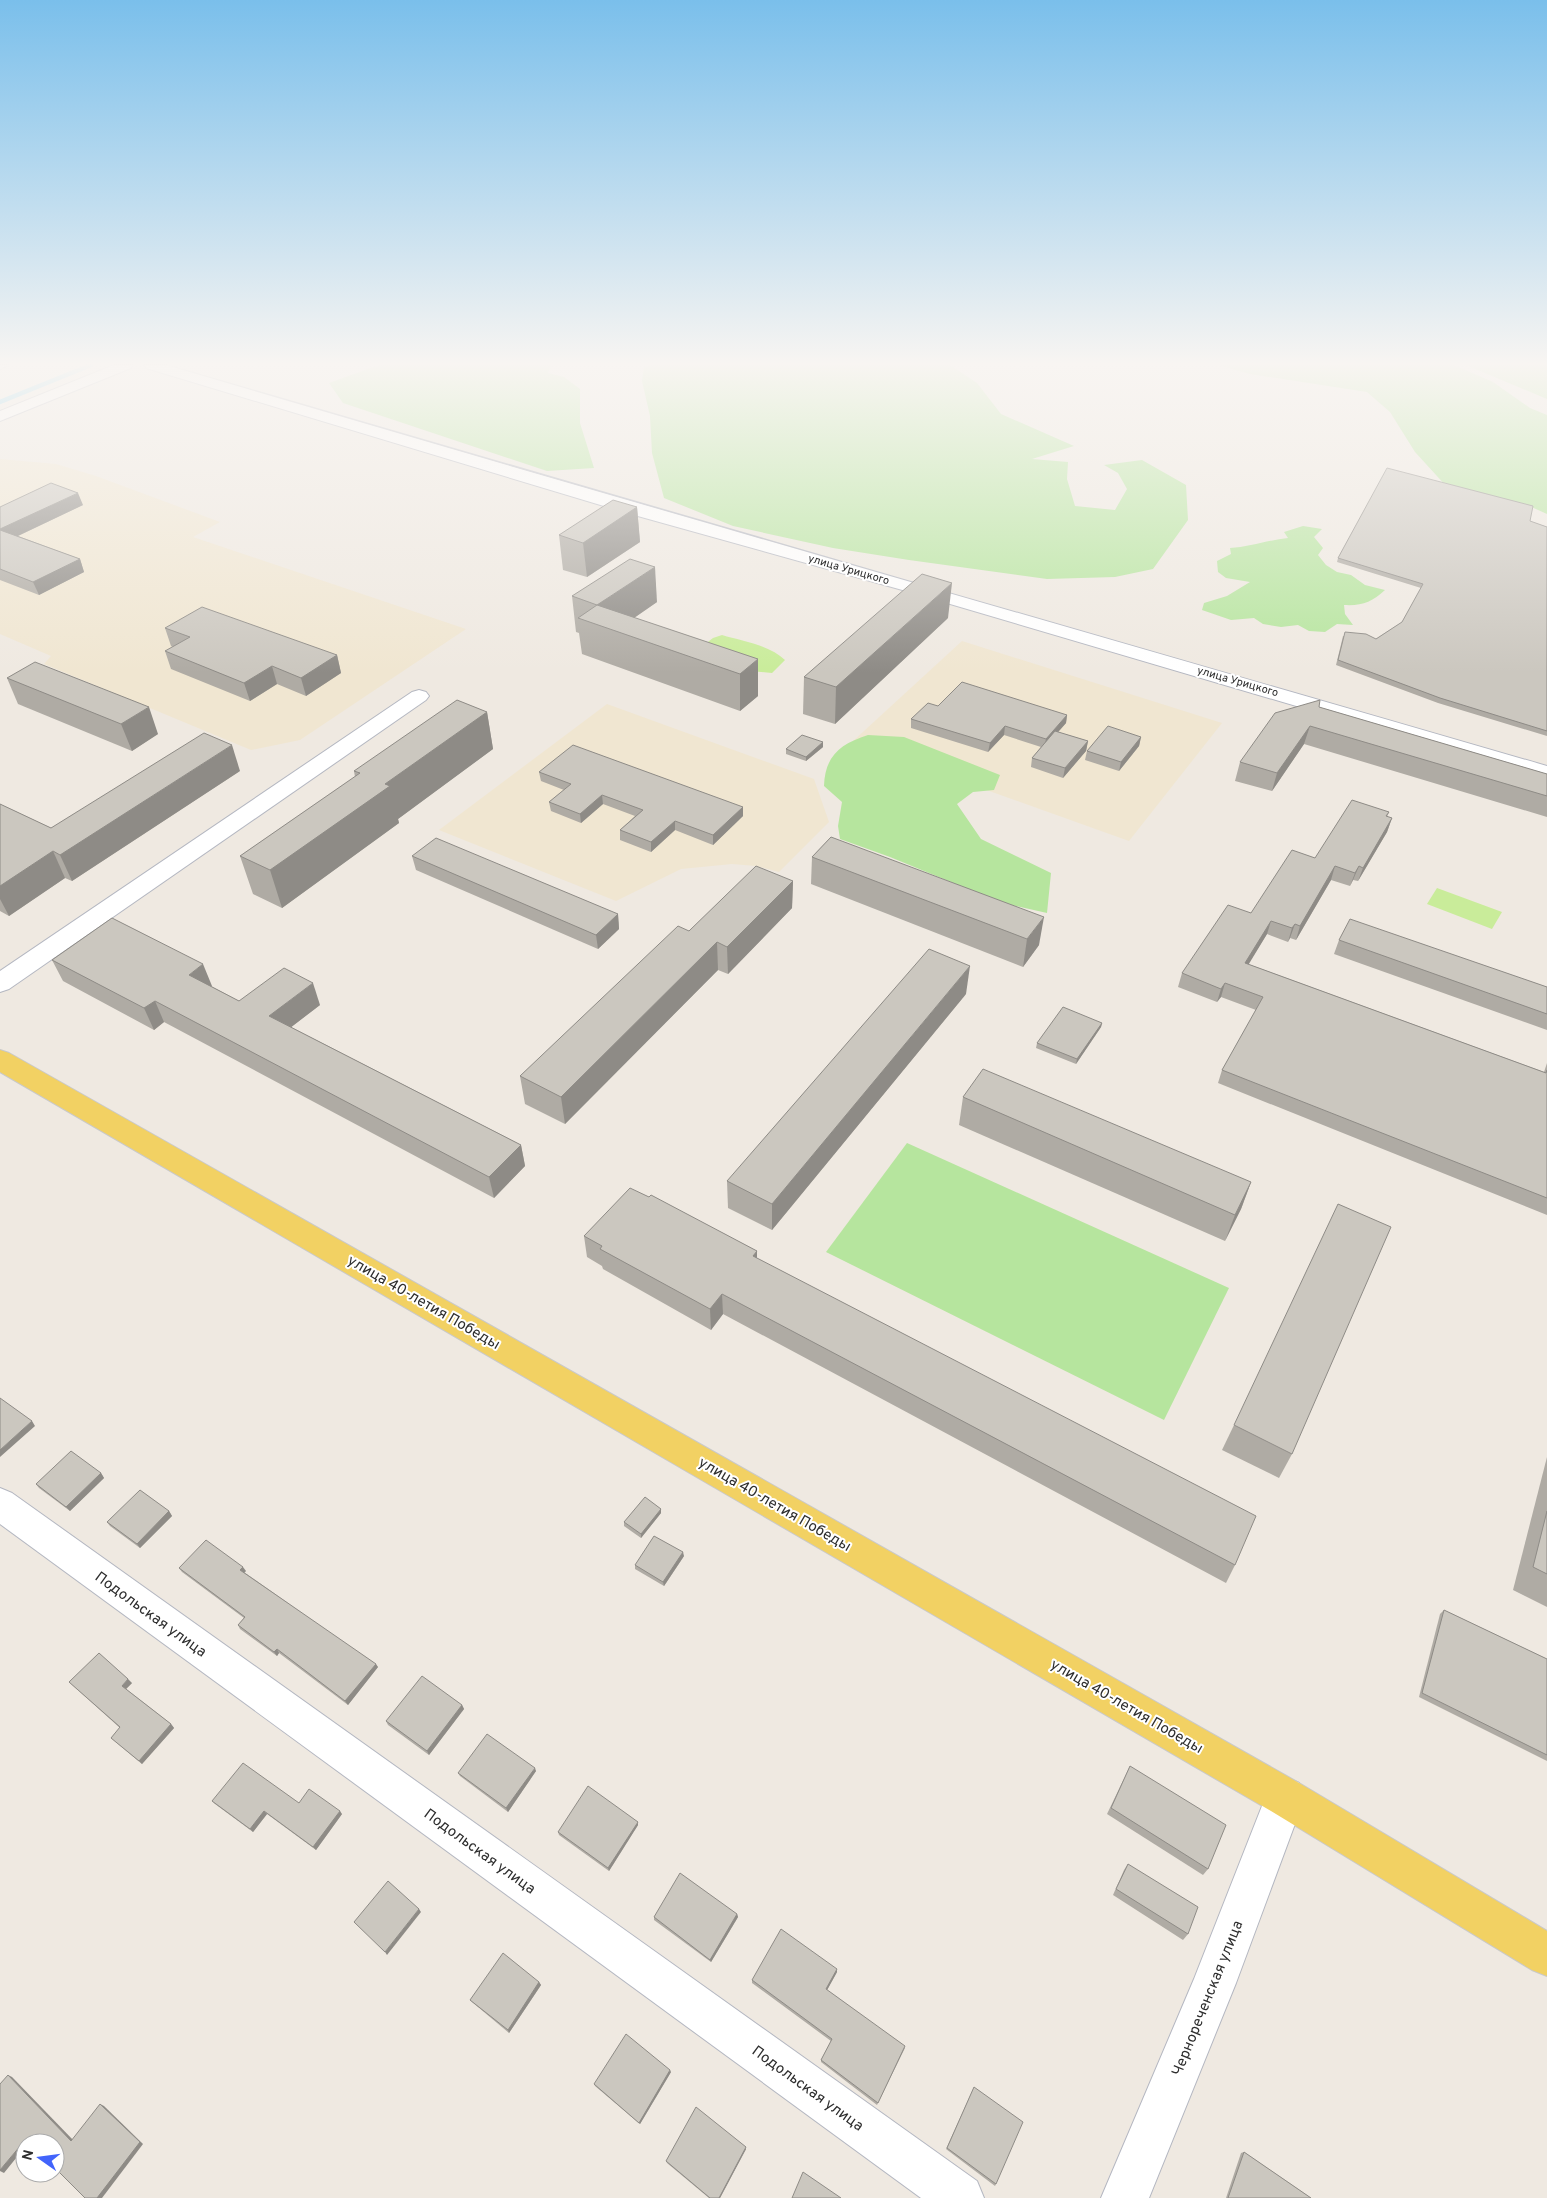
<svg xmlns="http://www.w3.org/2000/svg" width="1547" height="2198" font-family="Overpass,sans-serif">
  <rect width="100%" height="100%" fill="#efe9e1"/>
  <!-- education -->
  <g fill="#f0e6d1">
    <path d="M0 459 56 464 96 476 220 522 193 537 466 629 300 740 251 750 44 664 51 656 0 634Z"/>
    <path d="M962 641 1222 723 1129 841 852 742Z"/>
    <path d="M607 704 814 779 829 822 779 872 756 866 732 864 681 869 616 901 439 830Z"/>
  </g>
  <!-- green -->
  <g fill="#b6e59e">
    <path d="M379 365H551L548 373 564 377 580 389V423L594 468 547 471 343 403 329 383Z"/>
    <path d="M650 365H950L977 383 1001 414 1074 446 1032 459 1068 462 1067 479 1075 506 1115 510 1127 489 1118 473 1104 465 1142 460 1186 485 1188 520 1153 569 1115 577 1047 579 909 560 833 548 733 526 664 498 652 453 650 416 642 381 644 367Z"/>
    <path d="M1218 365H1454L1493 382 1530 408 1547 415V514L1527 505 1447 487 1415 452 1390 412 1367 392 1250 374Z"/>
    <path d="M1466 365H1547V399Z"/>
    <path d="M1303 526 1322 529 1314 537 1323 548 1318 555 1326 565 1337 572 1351 575 1365 585 1385 590C1372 602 1362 606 1344 605L1345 614 1353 625 1337 624 1325 632 1309 631 1298 625 1281 627 1263 624 1254 618 1231 620 1202 610 1204 603 1227 596 1250 582 1226 578 1218 572 1217 561 1231 554 1230 548C1249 547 1268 540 1288 538L1284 532Z"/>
    <path d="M868 735 904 737 1000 775 994 790 973 792 957 804 981 839 1051 873 1047 913 1002 903 890 857 840 839 838 826 842 802 824 786C825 756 840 744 868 735Z"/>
    <path d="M907 1143 1229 1288 1164 1420 826 1252Z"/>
  </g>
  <!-- pitch -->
  <g fill="#c9ec9a">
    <path d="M722 635C742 641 770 645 785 660L772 673 750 671 704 645 713 638Z"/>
    <path d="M1437 888 1502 912 1492 929 1427 904Z"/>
  </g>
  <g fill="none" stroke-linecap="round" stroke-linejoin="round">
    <!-- stream -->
    <path stroke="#75cff0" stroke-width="4.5" d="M0 402 91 365"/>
    <defs>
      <g id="minor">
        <path d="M0 365H8L0 369Z"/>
        <path d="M114 365H133L131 368 0 421V411Z"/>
        <path d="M144 365H166C625 501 1087 632 1547 766V780L906 591 627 513 146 368Z"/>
        <path d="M419 690 426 692 429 696 426 700 9 989 0 992V971L412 692Z"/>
        <path d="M0 1488 12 1493 977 2181 984 2198H921L0 1524Z"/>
        <path d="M1285 1777 1299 1783 1305 1797 1236 1983 1149 2198H1101L1194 1979 1271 1783Z"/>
      </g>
      <path id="major" d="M0 1050 9 1053 1299 1783 1547 1931V1976L1532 1970 1271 1811 0 1072Z"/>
    </defs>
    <!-- minor casing -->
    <use href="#minor" stroke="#b4b7c1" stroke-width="2"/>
    <!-- major casing -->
    <use href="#major" stroke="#c9c9c9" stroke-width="2"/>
    <!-- minor -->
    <use href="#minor" fill="#fff" fill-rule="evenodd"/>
    <!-- major -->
    <use href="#major" fill="#f2d163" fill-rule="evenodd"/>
  </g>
  <!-- wall -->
  <g fill="#afaba4">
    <path d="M83 505 18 536 80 559 84 572 39 595 0 580V507Z"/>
    <path d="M637 507 640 542 587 577 563 570 559 535Z"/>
    <path d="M1530 521 1547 527V736L1438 703 1336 665 1343 636 1376 639 1402 622 1421 588 1337 562 1338 558Z"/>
    <path d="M572 596 657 602 634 618 758 659V696L740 711 582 654 579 633 576 632Z"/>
    <path d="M948 618 835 724 803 714 804 677Z"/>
    <path d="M165 628 337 655 341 673 306 696 277 684 250 701 171 669 165 651 173 647 171 646Z"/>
    <path d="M7 678 158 734 132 751 18 704Z"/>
    <path d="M938 706 1067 715 1066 723 1058 732 1088 741 1086 751 1063 778 1031 767 1032 758 1041 747 1004 735 988 752 911 728V719Z"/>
    <path d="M1319 707 1547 774V817L1304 744 1272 791 1235 781 1240 762Z"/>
    <path d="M487 712 493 749 398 819 399 823 282 908 253 894 240 856 355 777 354 771Z"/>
    <path d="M1141 737 1139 746 1119 771 1085 760 1087 751Z"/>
    <path d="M823 742V747L806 761 786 754V749Z"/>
    <path d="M240 771 72 881 65 878 9 916 0 911V804L51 828Z"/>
    <path d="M539 772 743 807V816L713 845 675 830 651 852 620 840V830L635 816 603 804 581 823 551 811 549 802 564 790 541 781Z"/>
    <path d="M1389 812 1387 817 1392 818 1387 832 1358 881 1353 880 1350 886 1331 880 1296 940 1290 938 1288 942 1267 934 1248 964 1544 1072 1547 1063V1215L1218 1083 1222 1070 1256 1010 1221 997 1217 1002 1178 987 1182 973 1315 858Z"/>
    <path d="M831 837 1039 945 1023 967 811 884 812 857Z"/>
    <path d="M412 856 618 914 619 929 598 949 416 870Z"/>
    <path d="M793 881 792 908 728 974 718 970 565 1124 525 1104 520 1076 689 931Z"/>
    <path d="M1339 940 1547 987V1030L1334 954Z"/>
    <path d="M52 960 212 986H211L239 1001 320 1005 291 1027 521 1145 525 1166 494 1198 164 1022 154 1030 63 981Z"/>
    <path d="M966 994 772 1230 728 1208 727 1181Z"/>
    <path d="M1102 1023 1101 1027 1076 1064 1036 1048 1037 1043Z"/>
    <path d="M963 1097 1251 1182 1241 1209 1225 1241 959 1125Z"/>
    <path d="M649 1197 757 1251V1258L1235 1565 1226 1583 723 1314 711 1330 603 1269 602 1266 587 1257 584 1236Z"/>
    <path d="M1234 1425 1292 1454 1279 1478 1222 1450Z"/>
    <path d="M1547 1457V1607L1513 1590Z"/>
    <path d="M101 1473 104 1478 70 1511 39 1488 36 1484Z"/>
    <path d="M661 1509V1513L641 1538 624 1526V1522Z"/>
    <path d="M169 1511 172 1516 140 1548 110 1526 107 1522Z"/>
    <path d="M684 1556 664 1586 635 1569V1565Z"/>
    <path d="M179 1568 246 1571 244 1572 378 1667 348 1705 279 1653 277 1656 240 1629 238 1625 244 1618 182 1572Z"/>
    <path d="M1444 1610 1547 1659V1761L1419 1697 1440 1614Z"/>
    <path d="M69 1682 132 1683 126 1689 171 1724 174 1728 142 1764 111 1738 120 1728Z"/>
    <path d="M462 1705 464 1709 429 1755 388 1725 386 1721Z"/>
    <path d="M1130 1766 1208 1869 1203 1875 1107 1814Z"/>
    <path d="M536 1771 508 1812 460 1776 458 1773Z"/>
    <path d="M212 1801 299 1803 342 1814 316 1850 267 1814 253 1832 215 1804Z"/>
    <path d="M638 1825 609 1871 559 1835 558 1832Z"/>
    <path d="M1128 1864 1188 1934 1183 1940 1113 1895 1124 1870Z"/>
    <path d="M737 1914 738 1917 711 1962 654 1920V1917Z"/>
    <path d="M837 1972 827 1990 905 2048 877 2105 821 2062V2060L831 2041 752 1983V1980Z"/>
    <path d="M539 1982 541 1985 509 2033 472 2002 470 2000Z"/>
    <path d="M671 2072 640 2124 595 2086 594 2084Z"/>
    <path d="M974 2087 996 2184 995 2186 946 2149Z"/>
    <path d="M746 2149 720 2198H709L667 2163 666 2161Z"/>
    <path d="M1244 2152 1311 2198H1226L1241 2153Z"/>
  </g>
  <!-- shaded-wall -->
  <g fill="#8e8b86">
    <path d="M78 493 83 505 5 542 0 529Z"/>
    <path d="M637 507 640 542 587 577 583 543Z"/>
    <path d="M80 559 84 572 39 595 33 582Z"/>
    <path d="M655 567 657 602 615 631 597 605Z"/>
    <path d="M952 583 948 618 835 724 836 687Z"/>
    <path d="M337 655 341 673 306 696 301 678Z"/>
    <path d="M758 659V696L740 711V674Z"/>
    <path d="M272 666 277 684 250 701 244 683Z"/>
    <path d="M149 707 158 734 132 751 121 724Z"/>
    <path d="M487 712 493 749 398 819 399 823 282 908 270 870 385 784Z"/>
    <path d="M1067 715 1066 723 1044 748 1046 739Z"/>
    <path d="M1005 726 1004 735 988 752 990 743Z"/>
    <path d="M1310 726 1304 744 1272 791 1277 773Z"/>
    <path d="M1141 737 1139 746 1119 771 1121 762Z"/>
    <path d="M1088 741 1086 751 1063 778 1065 768Z"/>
    <path d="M823 742V747L806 761V757Z"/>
    <path d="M232 745 240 771 72 881 60 855Z"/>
    <path d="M602 795 603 804 581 823 580 814Z"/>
    <path d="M743 807V816L713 845V835Z"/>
    <path d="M1392 818 1387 832 1358 881 1363 868Z"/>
    <path d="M675 821V830L651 852V842Z"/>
    <path d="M53 851 65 878 9 916 0 899V886Z"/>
    <path d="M1335 866 1331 880 1296 940 1300 926Z"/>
    <path d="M1359 866 1353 880 1350 886 1355 873Z"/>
    <path d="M793 881 792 908 728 974 727 947Z"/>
    <path d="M618 914 619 929 598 949 596 935Z"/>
    <path d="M1044 917 1039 945 1023 967 1027 939Z"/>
    <path d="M1271 921 1267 934 1241 977 1245 963Z"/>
    <path d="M1295 924 1290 938 1288 942 1292 928Z"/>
    <path d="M717 942 718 970 565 1124 561 1097Z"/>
    <path d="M203 964 212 986 197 997 189 975Z"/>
    <path d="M970 966 966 994 772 1230V1204Z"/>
    <path d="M313 983 320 1005 277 1038 269 1016Z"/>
    <path d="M1225 983 1221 997 1217 1002 1221 989Z"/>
    <path d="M155 1001 164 1022 154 1030 144 1008Z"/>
    <path d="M1102 1023 1101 1027 1076 1064 1077 1059Z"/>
    <path d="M521 1145 525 1166 494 1198 489 1177Z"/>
    <path d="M1251 1182 1241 1209 1225 1241 1235 1215Z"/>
    <path d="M757 1251V1272L753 1256Z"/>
    <path d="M722 1294 723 1314 711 1330 710 1309Z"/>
    <path d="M32 1421 35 1426 0 1457V1450Z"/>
    <path d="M101 1473 104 1478 70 1511 66 1507Z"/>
    <path d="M661 1509V1513L641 1538V1534Z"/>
    <path d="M169 1511 172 1516 140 1548 137 1544Z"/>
    <path d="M683 1552 684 1556 664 1586 663 1582Z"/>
    <path d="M243 1567 246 1571 243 1574 240 1570Z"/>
    <path d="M277 1649 279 1653 277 1656 274 1652Z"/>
    <path d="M376 1664 378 1667 348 1705 345 1701Z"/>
    <path d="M128 1679 132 1683 125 1690 122 1686Z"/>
    <path d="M462 1705 464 1709 429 1755 427 1751Z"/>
    <path d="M171 1724 174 1728 142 1764 139 1761Z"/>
    <path d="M535 1768 536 1771 508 1812 506 1808Z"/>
    <path d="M264 1811 267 1814 253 1832 250 1829Z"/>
    <path d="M340 1811 342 1814 316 1850 313 1847Z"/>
    <path d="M638 1822V1825L609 1871 608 1868Z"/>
    <path d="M419 1909 421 1912 387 1955 385 1952Z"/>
    <path d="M737 1914 738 1917 711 1962 710 1960Z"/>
    <path d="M837 1969V1972L826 1992V1989Z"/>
    <path d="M539 1982 541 1985 509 2033 508 2030Z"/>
    <path d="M670 2070 671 2072 640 2124 639 2123Z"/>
    <path d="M8 2075 12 2077 75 2142 71 2141Z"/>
    <path d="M100 2104 104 2106 143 2144 102 2198H97Z"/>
    <path d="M26 2139 30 2141 29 2143H25V2147L4 2173 0 2171V2170Z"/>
    <path d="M746 2147V2149L720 2198H719Z"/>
  </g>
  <!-- building -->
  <g fill="#cbc7bf" stroke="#8e8b86">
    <path d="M1387 468 1533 506 1530 521 1547 527V731L1440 698 1338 660 1345 632 1366 634 1376 639 1402 622 1423 584 1338 558Z"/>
    <path d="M51 483 78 493 0 529V507Z"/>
    <path d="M613 500 637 507 583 543 559 535Z"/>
    <path d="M0 530 80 559 33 582 0 569Z"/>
    <path d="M630 559 655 567 597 605 572 596Z"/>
    <path d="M922 574 952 583 836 687 804 677Z"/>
    <path d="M597 605 758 659 740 674 578 618Z"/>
    <path d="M202 607 337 655 301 678 272 666 244 683 165 651 190 637 165 628Z"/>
    <path d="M35 662 149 707 121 724 7 678Z"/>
    <path d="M962 682 1067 715 1046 739 1005 726 990 743 911 719 928 703 938 706Z"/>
    <path d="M457 700 487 712 385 784 390 786 270 870 240 856 360 773 354 771Z"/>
    <path d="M1320 700 1319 707 1547 774V796L1310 726 1277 773 1240 762 1275 713Z"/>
    <path d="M1108 726 1141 737 1121 762 1087 751Z"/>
    <path d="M1055 731 1088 741 1065 768 1032 758Z"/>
    <path d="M204 733 232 745 60 855 53 851 0 886V804L51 828Z"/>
    <path d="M802 735 823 742 806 757 786 749Z"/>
    <path d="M573 745 743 807 713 835 675 821 651 842 620 830 643 810 602 795 580 814 549 802 571 784 539 772Z"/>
    <path d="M1352 800 1389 812 1386 816 1392 818 1363 868 1359 866 1355 873 1335 866 1300 926 1295 924 1292 928 1271 921 1245 963 1546 1073 1547 1070V1198L1222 1070 1263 997 1225 983 1221 989 1182 973 1228 905 1251 913 1292 850 1315 858Z"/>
    <path d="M831 837 1044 917 1027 939 812 857Z"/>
    <path d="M436 838 618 914 596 935 412 856Z"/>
    <path d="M756 866 793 881 727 947 717 942 561 1097 520 1076 678 926 689 931Z"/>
    <path d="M112 918 203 964 189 975 239 1001 284 968 313 983 269 1016 521 1145 489 1177 155 1001 144 1008 52 960Z"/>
    <path d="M1350 919 1547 987V1014L1339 940Z"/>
    <path d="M929 949 970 966 772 1204 727 1181Z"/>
    <path d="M1063 1007 1102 1023 1077 1059 1037 1043Z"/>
    <path d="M983 1069 1251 1182 1235 1215 963 1097Z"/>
    <path d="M630 1188 649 1197 651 1195 757 1251 753 1256 1256 1516 1235 1565 722 1294 710 1309 600 1249 602 1246 584 1236Z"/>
    <path d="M1338 1204 1391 1227 1292 1454 1234 1425Z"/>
    <path d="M0 1398 32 1421 0 1450Z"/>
    <path d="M71 1451 101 1473 66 1507 36 1484Z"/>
    <path d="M140 1490 169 1511 137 1544 107 1522Z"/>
    <path d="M645 1497 661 1509 641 1534 624 1522Z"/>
    <path d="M1547 1511V1574L1533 1567Z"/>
    <path d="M654 1536 683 1552 663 1582 635 1565Z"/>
    <path d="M206 1540 243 1567 240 1570 376 1664 345 1701 277 1649 274 1652 238 1625 245 1617 179 1568Z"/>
    <path d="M1444 1610 1547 1659V1755L1422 1693Z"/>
    <path d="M99 1653 128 1679 122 1686 171 1724 139 1761 111 1738 120 1727 69 1682Z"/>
    <path d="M422 1676 462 1705 427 1751 386 1721Z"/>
    <path d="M487 1734 535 1768 506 1808 458 1773Z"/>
    <path d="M243 1763 299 1803 309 1789 340 1811 313 1847 264 1811 250 1829 212 1801Z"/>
    <path d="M1130 1766 1226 1825 1208 1869 1111 1808Z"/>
    <path d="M588 1786 638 1822 608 1868 558 1832Z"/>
    <path d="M1128 1864 1198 1907 1188 1934 1116 1889Z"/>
    <path d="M680 1873 737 1914 710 1960 654 1917Z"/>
    <path d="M388 1881 419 1909 385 1952 354 1922Z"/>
    <path d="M781 1929 837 1969 826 1989 905 2046 878 2103 821 2060 832 2039 752 1980Z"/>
    <path d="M503 1953 539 1982 508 2030 470 2000Z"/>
    <path d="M626 2034 670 2070 639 2123 594 2084Z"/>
    <path d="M8 2075 71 2141 100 2104 140 2142 97 2198H85L55 2168V2143H30L26 2139 0 2170V2084Z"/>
    <path d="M974 2087 1023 2122 996 2184 947 2148Z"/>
    <path d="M696 2107 746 2147 719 2198H710L666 2161Z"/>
    <path d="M1244 2152 1311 2198H1228Z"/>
    <path d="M803 2172 841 2198H792Z"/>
  </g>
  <!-- sky -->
  <linearGradient id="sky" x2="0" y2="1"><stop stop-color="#7abfeb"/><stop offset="0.54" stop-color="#f8f5f2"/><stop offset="1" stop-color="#f8f5f2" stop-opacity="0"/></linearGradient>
  <rect width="1547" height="673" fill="url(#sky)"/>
  <g text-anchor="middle" stroke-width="4" stroke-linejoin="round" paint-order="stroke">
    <!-- far-street labels -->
    <g font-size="11" fill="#2e2e2e" stroke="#fff">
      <text transform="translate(849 569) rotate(16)" y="4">улица Урицкого</text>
      <text transform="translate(1238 681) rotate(16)" y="4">улица Урицкого</text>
    </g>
    <!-- near-street labels -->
    <g font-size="15" fill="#2e2e2e" stroke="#fff">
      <text transform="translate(424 1302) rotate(30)" y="5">улица 40-летия Победы</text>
      <text transform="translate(775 1504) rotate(30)" y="5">улица 40-летия Победы</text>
      <text transform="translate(151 1614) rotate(36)" y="5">Подольская улица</text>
      <text transform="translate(1127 1706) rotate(30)" y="5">улица 40-летия Победы</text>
      <text transform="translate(480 1851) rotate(36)" y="5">Подольская улица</text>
      <text transform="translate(1207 1998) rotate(-68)" y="5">Чернореченская улица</text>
      <text transform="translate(808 2088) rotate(36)" y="5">Подольская улица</text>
    </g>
  </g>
  <!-- north arrow -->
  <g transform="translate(40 2158) rotate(284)"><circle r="24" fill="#ffffff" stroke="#ababab"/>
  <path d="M0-4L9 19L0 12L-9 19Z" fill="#4264fb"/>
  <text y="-8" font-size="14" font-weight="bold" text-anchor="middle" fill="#2e2e2e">N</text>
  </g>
</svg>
